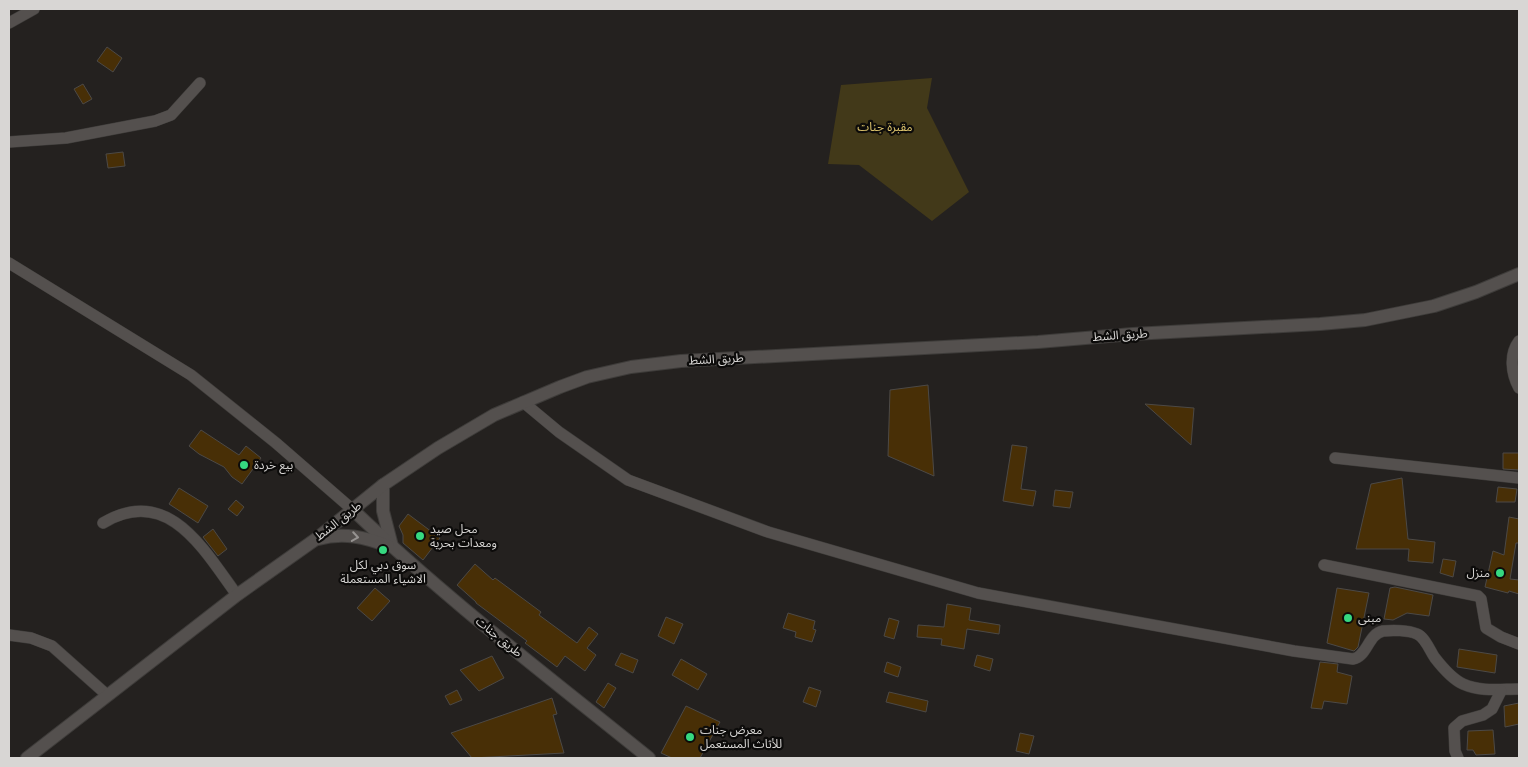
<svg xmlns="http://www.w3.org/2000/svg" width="1528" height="767" font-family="'DM Sans','Noto Sans Arabic',sans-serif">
  <rect width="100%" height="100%" fill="#24211f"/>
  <!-- green -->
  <path fill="#423919" d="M932 78 927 108 969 192 932 221 859 165 828 164 841 85Z"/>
  <!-- building -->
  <g fill="#482f06" stroke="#4c4946">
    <path d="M107 47 122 58 113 72 97 61Z"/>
    <path d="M83 84 92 99 83 104 74 89Z"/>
    <path d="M123 152 125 166 108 168 106 154Z"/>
    <path d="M928 385 934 476 888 456 890 390Z"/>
    <path d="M1145 404 1194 408 1191 445Z"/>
    <path d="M201 430 239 455 246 446 261 458 242 484 232 477 224 467 199 454 189 446Z"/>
    <path d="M1012 445 1027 447 1021 489 1036 491 1033 506 1003 501Z"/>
    <path d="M1503 453H1519V470L1503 469Z"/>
    <path d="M1402 478 1408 539 1435 542 1433 563 1408 561 1409 549H1356L1371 484Z"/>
    <path d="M1498 487 1517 489 1515 502H1496Z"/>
    <path d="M179 488 208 506 198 523 169 504Z"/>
    <path d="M1055 490 1073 492 1070 508 1053 506Z"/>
    <path d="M236 500 244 507 237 516 228 509Z"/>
    <path d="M408 514 440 538 423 560 403 543V535L399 526Z"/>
    <path d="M1509 517 1519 519V543H1516L1510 579 1519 580V594L1509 591 1508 593 1485 587 1493 551 1504 555Z"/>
    <path d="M213 529 227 549 218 556 203 537Z"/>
    <path d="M1443 559 1456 561 1453 577 1440 573Z"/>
    <path d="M475 564 493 580 495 578 541 612 539 615 577 643 589 627 598 634 587 648 596 655 585 671 565 656 557 667 525 643 527 641 476 603V602L457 585Z"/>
    <path d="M1395 587 1433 595 1429 616 1407 613 1393 620 1384 619 1390 588Z"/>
    <path d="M375 588 390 601 372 621 357 608Z"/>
    <path d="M1337 588 1369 593 1358 647 1354 651 1327 643Z"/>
    <path d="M947 604 971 608 969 620 1000 625 999 634 967 629 964 649 941 645 942 639 917 637 918 625 944 627Z"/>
    <path d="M788 613 815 621 813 629 816 630 812 642 795 637 796 632 783 628Z"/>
    <path d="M666 617 683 624 674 644 658 636Z"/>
    <path d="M889 618 899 621 894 639 884 636Z"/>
    <path d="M1459 649 1497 655 1495 673 1457 667Z"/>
    <path d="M621 653 638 660 633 673 615 665Z"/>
    <path d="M977 655 993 659 990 671 974 666Z"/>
    <path d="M492 656 504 678 479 691 460 670Z"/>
    <path d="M681 659 707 674 698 690 672 675Z"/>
    <path d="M887 662 901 667 898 677 884 672Z"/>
    <path d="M1320 662 1338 664 1337 672 1352 676 1347 704 1324 701 1322 709 1311 708Z"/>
    <path d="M608 683 616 688 604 708 596 702Z"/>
    <path d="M809 687 821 691 816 707 803 702Z"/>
    <path d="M457 690 462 700 450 705 445 696Z"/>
    <path d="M889 692 928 701 926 712 886 702Z"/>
    <path d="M552 698 557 714 553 715 564 753 472 758 451 733Z"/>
    <path d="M1519 703V724L1505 727 1504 706Z"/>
    <path d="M686 706 720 722 700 758H672L661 753Z"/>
    <path d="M1493 730 1495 754 1476 755 1473 750H1467L1468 731Z"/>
    <path d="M1020 733 1034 736 1029 754 1016 751Z"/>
  </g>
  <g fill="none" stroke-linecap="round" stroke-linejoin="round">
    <defs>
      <g id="street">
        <path d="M9 23 34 9"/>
        <path d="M9 142 66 138 155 121 171 115 200 83"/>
        <path d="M9 263 191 375 276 443 353 510"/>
        <path d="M1519 341C1509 354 1511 373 1519 388"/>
        <path d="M523 402 559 432 628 480 768 532 978 593 1294 651 1353 659C1367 657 1368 634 1383 631 1392 630 1408 630 1417 634 1425 637 1430 651 1435 658 1442 667 1452 679 1463 684 1481 692 1500 689 1519 689"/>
        <path d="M1335 458 1519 478"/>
        <path d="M103 523C168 484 204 550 237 595"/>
        <path d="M1324 565 1478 596 1481 599 1486 628 1501 637 1519 644"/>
        <path d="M9 635 31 638 52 646 107 695"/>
        <path d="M1458 758 1455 751 1454 728 1462 721 1483 715 1492 709 1501 691"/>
      </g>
      <g id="secondary">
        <path d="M383 485V511L392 546"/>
        <path d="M353 510C446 599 549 677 649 758"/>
        <path d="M318 539C343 532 365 537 388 546"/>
        <path d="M27 758 237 595 316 539 383 485 438 448 494 415 560 387 587 377 631 367 681 361 1038 342 1133 334 1320 324 1365 320 1434 306 1476 292 1519 274"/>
      </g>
    </defs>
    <!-- street casing -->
    <use href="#street" stroke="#3e3c3a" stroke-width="12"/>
    <!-- secondary casing -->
    <use href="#secondary" stroke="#3e3c3a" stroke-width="14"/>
    <!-- street -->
    <use href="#street" stroke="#54504e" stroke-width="11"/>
    <!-- secondary -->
    <use href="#secondary" stroke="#54504e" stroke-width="12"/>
  </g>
  <!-- one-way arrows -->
  <defs><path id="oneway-chevron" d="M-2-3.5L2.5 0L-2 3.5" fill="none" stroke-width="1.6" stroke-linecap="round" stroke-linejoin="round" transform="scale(1.25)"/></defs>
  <use stroke="#969391" href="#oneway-chevron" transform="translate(355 537) rotate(9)"/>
  <!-- markers -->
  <g fill="#36d880" stroke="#0c0b0a" stroke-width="2">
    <circle cx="244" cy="465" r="5"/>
    <circle cx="420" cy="536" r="5"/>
    <circle cx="383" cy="550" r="5"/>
    <circle cx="1500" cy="573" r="5"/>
    <circle cx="1348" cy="618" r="5"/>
    <circle cx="690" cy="737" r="5"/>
  </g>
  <g text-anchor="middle" stroke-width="4.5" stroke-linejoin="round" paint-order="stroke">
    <!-- park labels -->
    <g font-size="12" fill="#dbc26b" stroke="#0c0b0a">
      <text x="885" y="131">مقبرة جنات</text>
    </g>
    <!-- street labels -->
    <g font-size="12" fill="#d8d6d4" stroke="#0c0b0a">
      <text transform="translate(1120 335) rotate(-4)" y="4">طريق الشط</text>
      <text transform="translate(716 359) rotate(-3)" y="4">طريق الشط</text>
      <text transform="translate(338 521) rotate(-38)" y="4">طريق الشط</text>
      <text transform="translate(499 637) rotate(39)" y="4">طريق جنات</text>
    </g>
    <!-- poi labels -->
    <g font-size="12" fill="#d8d6d4" stroke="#0c0b0a" text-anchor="start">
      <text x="254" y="469">بيع خردة</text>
      <text x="430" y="533">محل صيد<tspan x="430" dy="14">ومعدات بحرية</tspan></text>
      <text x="383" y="569" text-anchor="middle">سوق دبي لكل<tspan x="383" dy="14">الاشياء المستعملة</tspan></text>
      <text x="1490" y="577" text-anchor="end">منزل</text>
      <text x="1358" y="622">مبنى</text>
      <text x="700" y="734">معرض جنات<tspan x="700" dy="14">للأثاث المستعمل</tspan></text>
    </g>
  </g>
  <!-- border -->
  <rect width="1528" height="767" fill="none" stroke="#d8d6d4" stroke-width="20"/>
</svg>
